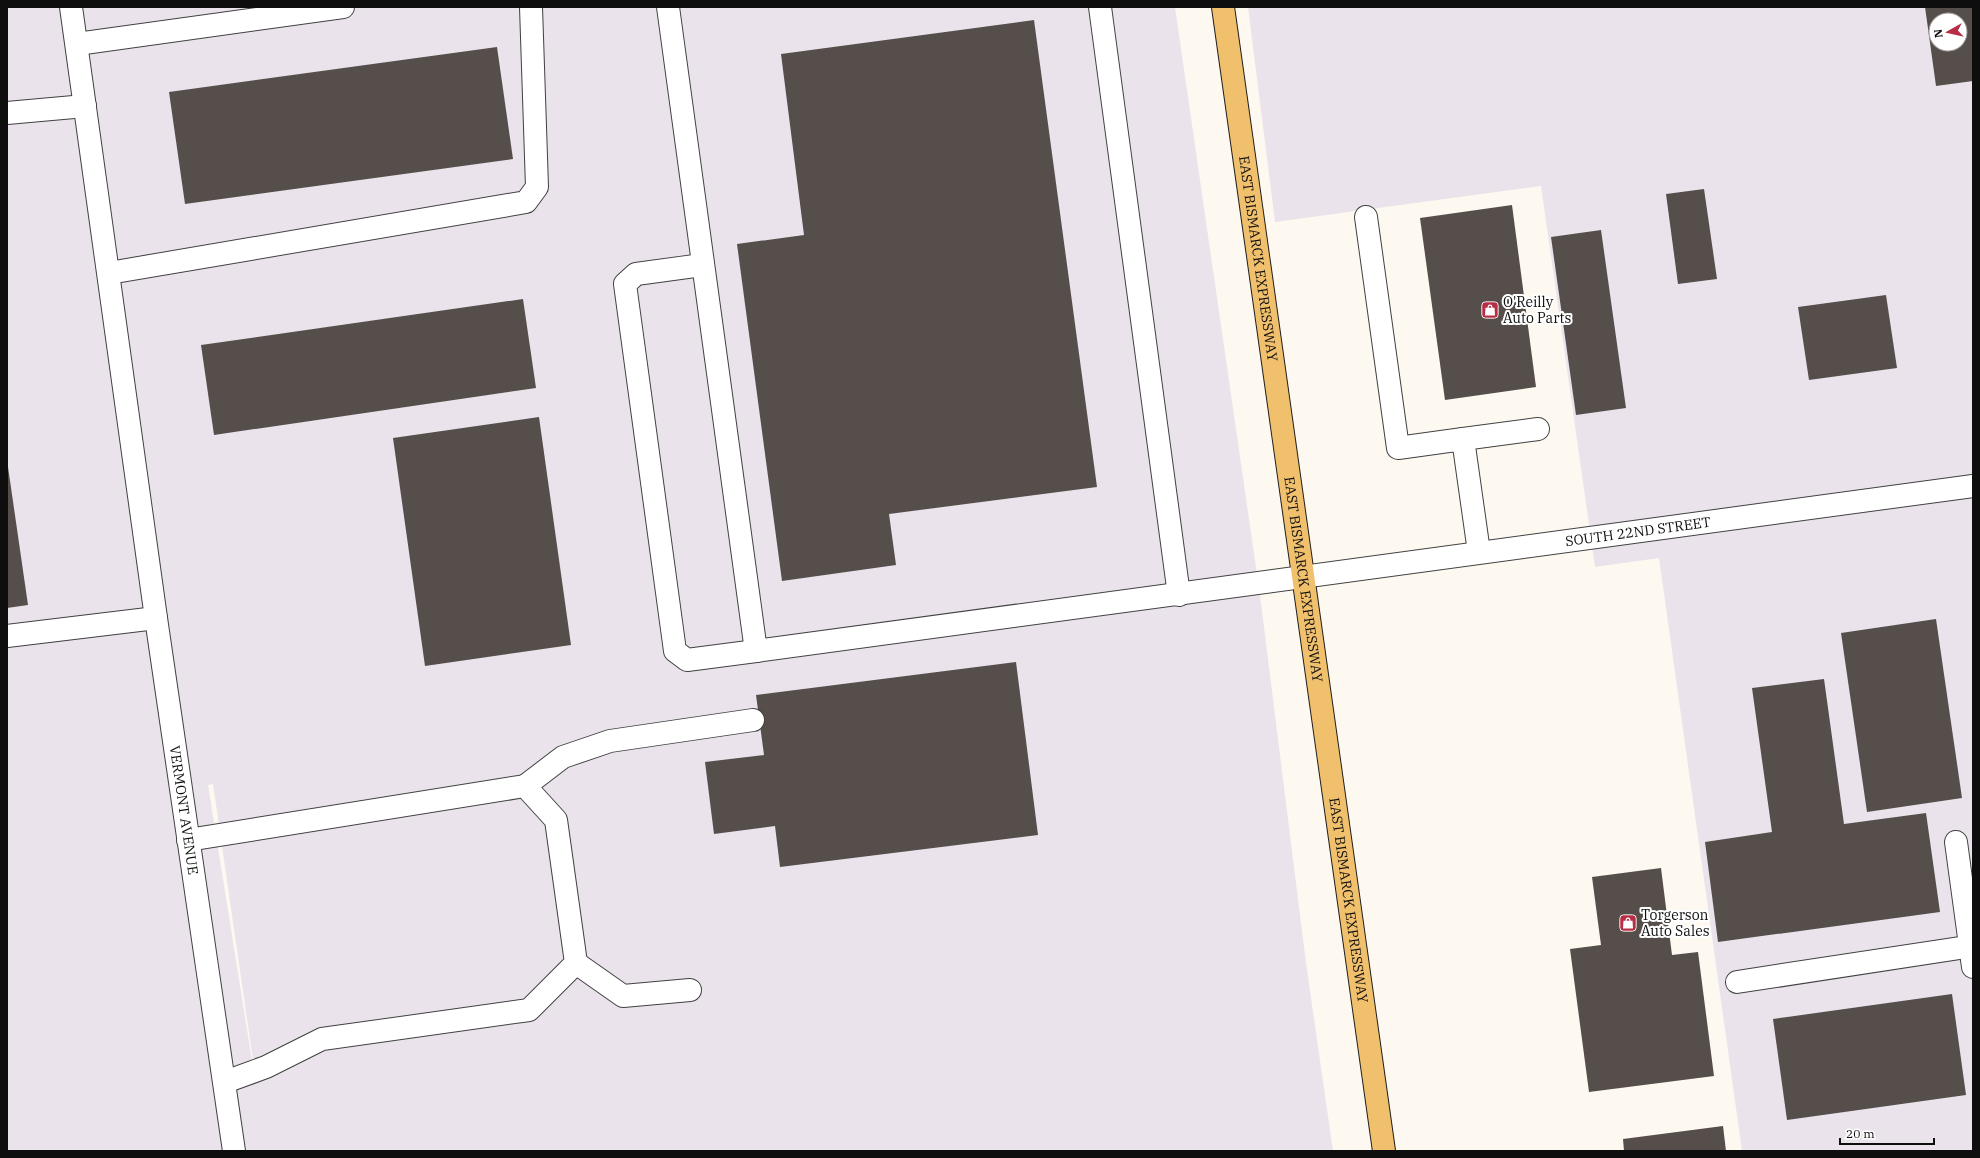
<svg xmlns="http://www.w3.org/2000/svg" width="1980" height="1158" font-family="'IBM Plex Serif',serif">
  <rect width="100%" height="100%" fill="#fef9f0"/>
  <!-- industrial -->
  <g fill="#eae3ec" fill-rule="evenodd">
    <path d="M7 7H1175L1260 595 1306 963 1333 1151H7ZM213 784 254 1067H253L208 785Z"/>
    <path d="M1248 7H1973V1151H1742L1659 558 1595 567 1541 186 1275 222ZM1936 20H1960V44H1936Z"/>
  </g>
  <!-- building -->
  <g fill="#564e4b" fill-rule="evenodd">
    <path d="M1925 7H1973V81L1936 86ZM1936 20H1960V44H1936Z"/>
    <path d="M1034 20 1097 487 889 514 896 565 782 581 737 244 804 235 781 54Z"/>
    <path d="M497 47 513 159 185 204 169 92Z"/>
    <path d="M1704 189 1717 279 1678 284 1666 194Z"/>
    <path d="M1512 205 1536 387 1445 400 1420 218Z"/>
    <path d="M1601 230 1626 408 1576 415 1551 237Z"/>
    <path d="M1886 295 1897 368 1809 380 1798 307Z"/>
    <path d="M523 299 536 388 214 435 201 345Z"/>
    <path d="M539 417 571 645 425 666 393 438Z"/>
    <path d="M7 460 28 605 7 608Z"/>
    <path d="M1936 619 1962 798 1867 812 1841 633Z"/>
    <path d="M1016 662 1038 835 780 867 775 826 714 834 705 762 764 755 756 695Z"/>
    <path d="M1824 679 1844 824 1926 813 1940 912 1718 942 1705 842 1772 832 1752 688Z"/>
    <path d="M1661 868 1672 955 1698 952 1714 1076 1589 1092 1570 949 1601 945 1592 877Z"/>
    <path d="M1952 994 1966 1095 1787 1120 1773 1019Z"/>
    <path d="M1723 1126 1726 1151H1624L1623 1139Z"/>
  </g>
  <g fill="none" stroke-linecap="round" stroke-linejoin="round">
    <defs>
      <g id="minor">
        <path id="s1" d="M71 7 156 618 234 1151"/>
        <path id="s2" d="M668 7 756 651 1973 486"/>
        <path d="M1100 7 1179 595"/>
        <path d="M77 44 343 7"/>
        <path d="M7 113 85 106"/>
        <path d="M1366 217 1398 448 1463 439 1479 552"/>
        <path d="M702 265 636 274 625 284 675 651 687 660 756 651"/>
        <path d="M109 273 526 202 537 187 531 7"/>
        <path d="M1463 439 1538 429"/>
        <path d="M7 636 156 618"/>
        <path d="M525 786 563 757 610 741 753 720"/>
        <path d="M188 840 525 786 556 820 576 963 529 1010 322 1039 266 1067 225 1082"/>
        <path d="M1956 842 1973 967"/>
        <path d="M576 963 623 996 690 990"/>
        <path d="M1737 982 1973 946"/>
      </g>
      <g id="major">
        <path id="s3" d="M1223 7 1384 1151"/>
      </g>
    </defs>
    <!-- minor casing -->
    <use href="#minor" stroke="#414141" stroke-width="24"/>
    <!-- major casing -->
    <use href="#major" stroke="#1f1f1f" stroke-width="24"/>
    <!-- minor -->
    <use href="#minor" stroke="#fff" stroke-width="22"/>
    <!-- major -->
    <use href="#major" stroke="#f1c06d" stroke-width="22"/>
  </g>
  <!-- icons -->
  <defs>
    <symbol id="shop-square" viewBox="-11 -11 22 22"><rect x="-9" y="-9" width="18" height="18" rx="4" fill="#b62d45" stroke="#fff"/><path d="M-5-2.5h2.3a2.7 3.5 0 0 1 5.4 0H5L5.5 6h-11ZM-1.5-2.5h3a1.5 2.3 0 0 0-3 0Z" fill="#fff"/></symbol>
  </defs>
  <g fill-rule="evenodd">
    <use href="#shop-square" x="1480" y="300" width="20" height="20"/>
    <use href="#shop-square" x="1618" y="913" width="20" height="20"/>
  </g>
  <g text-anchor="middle" stroke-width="4" stroke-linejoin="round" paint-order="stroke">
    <!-- street labels -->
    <g font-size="14" fill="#0e0e0e" stroke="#fff">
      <text dy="5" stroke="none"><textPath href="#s3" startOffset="254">EAST BISMARCK EXPRESSWAY</textPath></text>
      <text dy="5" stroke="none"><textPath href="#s2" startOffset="1540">SOUTH 22ND STREET</textPath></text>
      <text dy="5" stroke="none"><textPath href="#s3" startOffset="578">EAST BISMARCK EXPRESSWAY</textPath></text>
      <text dy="5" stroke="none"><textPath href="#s1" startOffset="811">VERMONT AVENUE</textPath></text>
      <text dy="5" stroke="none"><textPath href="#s3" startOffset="902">EAST BISMARCK EXPRESSWAY</textPath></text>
    </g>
    <!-- poi labels -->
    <g font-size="14" fill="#0e0e0e" stroke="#fff" text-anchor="start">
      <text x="1503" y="307">O'Reilly<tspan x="1503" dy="16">Auto Parts</tspan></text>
      <text x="1641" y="920">Torgerson<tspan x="1641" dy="16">Auto Sales</tspan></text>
    </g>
  </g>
  <!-- border -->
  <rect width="1980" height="1158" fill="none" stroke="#0e0e0e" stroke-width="16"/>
  <!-- north arrow -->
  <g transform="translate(1948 32) rotate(262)"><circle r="19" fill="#ffffff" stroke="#9f9f9f"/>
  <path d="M0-3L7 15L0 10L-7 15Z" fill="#b62d45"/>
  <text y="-6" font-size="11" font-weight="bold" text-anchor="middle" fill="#0e0e0e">N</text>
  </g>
  <!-- scale -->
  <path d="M1840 1138v6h94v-6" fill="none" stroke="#0e0e0e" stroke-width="2"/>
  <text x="1846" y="1138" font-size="12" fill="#0e0e0e" stroke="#ffffff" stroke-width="3" paint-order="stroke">20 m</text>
</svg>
